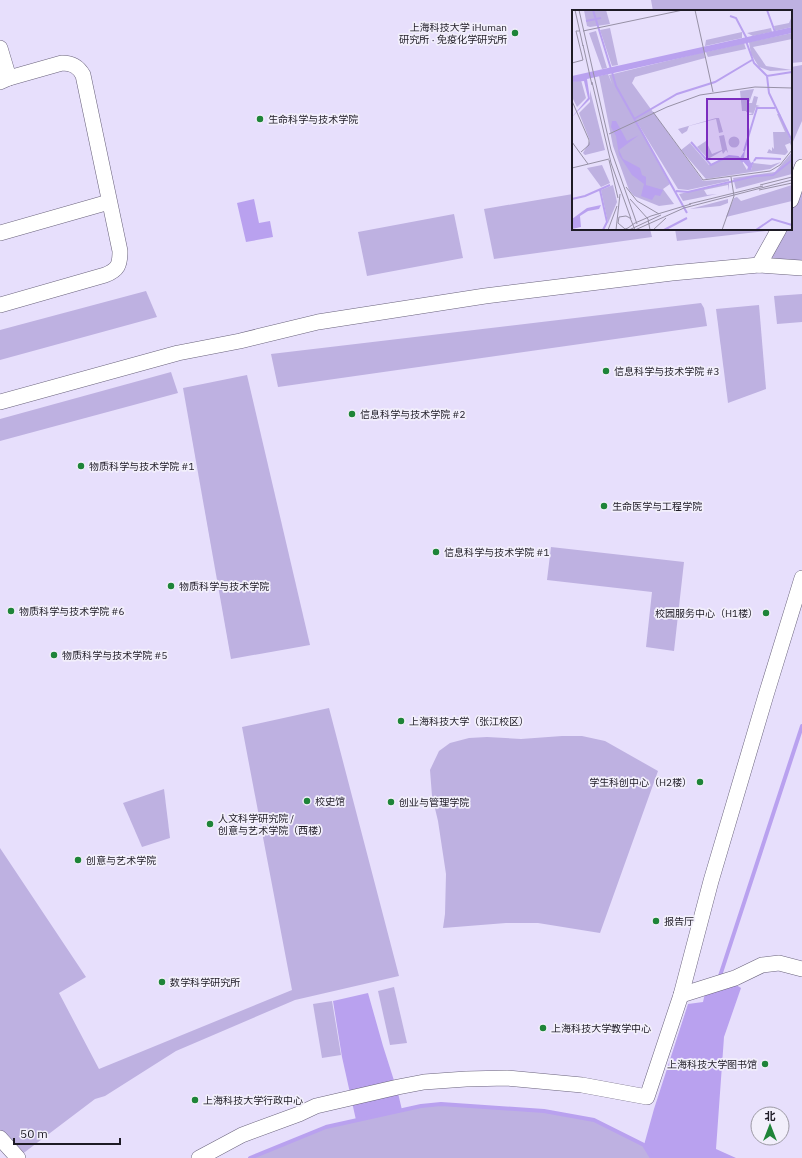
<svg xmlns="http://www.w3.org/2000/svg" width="802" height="1158" font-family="'IBM Plex Sans','Noto Sans SC',sans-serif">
  <rect width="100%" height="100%" fill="#e7dffc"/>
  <!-- green -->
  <g fill="#beb1e1">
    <path d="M651 0H802V62L791 63V11H653Z"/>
    <path d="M802 65V121L792 144 791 67Z"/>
    <path d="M802 167V268L759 265 779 229H791V200Z"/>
    <path d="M573 194V229H650L652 237 494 259 484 209Z"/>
    <path d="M454 214 463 258 367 276 358 232Z"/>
    <path d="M675 229H767L766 231 677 241Z"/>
    <path d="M146 291 157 317 0 360V330Z"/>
    <path d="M802 294V322L777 324 774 296Z"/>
    <path d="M701 303 704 308 707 326 278 387 271 354Z"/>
    <path d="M759 305 766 389 728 403 716 309Z"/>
    <path d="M171 372 178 393 0 441V419Z"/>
    <path d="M247 375 310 645 231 659 183 388Z"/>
    <path d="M551 547 684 562 674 651 646 647 652 592 547 580Z"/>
    <path d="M329 708 399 976 295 1000 176 1051 105 1096 95 1099 17 1158 0 1138V848L86 977 59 993 99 1069 292 990 242 727Z"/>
    <path d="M562 736H582L605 741 658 771 600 933 538 923H506L443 928 445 914 446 874 438 821 432 796 430 770 439 751 450 743 469 738 487 737 521 739Z"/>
    <path d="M164 789 170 838 142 847 123 803Z"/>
    <path d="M394 987 407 1043 390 1045 378 991Z"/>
    <path d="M332 1001 341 1055 322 1058 313 1004Z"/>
    <path d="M441 1104 531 1110 594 1120 644 1145 652 1158H251L326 1127 421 1106Z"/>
  </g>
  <!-- water -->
  <g fill="#b9a1ef">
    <path d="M254 199 259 223 270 221 273 237 246 242 237 203Z"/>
    <path d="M733 983 741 988 724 1037 716 1149 736 1158H652L644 1145 654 1109 688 1004 703 1002 705 993Z"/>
    <path d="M368 993 383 1046 398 1093 402 1110 356 1120 342 1057 333 1001Z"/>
  </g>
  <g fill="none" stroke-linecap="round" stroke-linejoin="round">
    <!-- stream -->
    <g stroke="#b9a1ef" stroke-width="4">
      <path d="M719 979 802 726"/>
      <path d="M250 1158 326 1127 421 1106 441 1104 544 1111 594 1120 644 1145 652 1158"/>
    </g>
    <defs>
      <g id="street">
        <path d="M0 48 9 78"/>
        <path d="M0 82 9 78 62 63C72 63 78 66 83 75L120 251C120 265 118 270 105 275L0 305"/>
        <path d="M791 200 802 167"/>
        <path d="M0 233 109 202"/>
        <path d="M759 265 779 229"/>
        <path d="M0 402 178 353 240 341 318 322 485 296 672 273 759 265 802 268"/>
        <path d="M681 995 735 978 762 965 779 963 802 969"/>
        <path d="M0 1138 18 1158"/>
        <path d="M199 1158 242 1135 299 1114 316 1106 398 1087 424 1082 466 1079 507 1078 582 1085 647 1097 681 995 711 881 766 695 802 578"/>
      </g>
    </defs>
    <!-- street casing -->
    <use href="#street" stroke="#6a637c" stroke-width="16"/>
    <!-- street -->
    <use href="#street" stroke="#fff" stroke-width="15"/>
  </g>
  <!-- markers -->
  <g fill="#1e8438" stroke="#f2effb" stroke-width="1.5">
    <circle cx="515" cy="33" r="4"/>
    <circle cx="260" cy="119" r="4"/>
    <circle cx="606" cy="371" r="4"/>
    <circle cx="352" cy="414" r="4"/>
    <circle cx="81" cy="466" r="4"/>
    <circle cx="604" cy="506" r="4"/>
    <circle cx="436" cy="552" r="4"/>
    <circle cx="171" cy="586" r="4"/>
    <circle cx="11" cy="611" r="4"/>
    <circle cx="766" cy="613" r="4"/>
    <circle cx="54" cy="655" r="4"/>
    <circle cx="401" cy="721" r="4"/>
    <circle cx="700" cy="782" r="4"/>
    <circle cx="307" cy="801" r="4"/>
    <circle cx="391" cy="802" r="4"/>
    <circle cx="210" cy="824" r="4"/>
    <circle cx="78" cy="860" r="4"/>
    <circle cx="656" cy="921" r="4"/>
    <circle cx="162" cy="982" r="4"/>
    <circle cx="543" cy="1028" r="4"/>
    <circle cx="765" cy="1064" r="4"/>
    <circle cx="195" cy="1100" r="4"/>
  </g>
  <g text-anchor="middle" stroke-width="3.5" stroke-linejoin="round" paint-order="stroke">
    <!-- poi labels -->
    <g font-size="10" fill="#1e1b25" stroke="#f2effb" text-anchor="start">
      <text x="507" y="31" text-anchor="end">上海科技大学 iHuman<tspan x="507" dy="12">研究所 · 免疫化学研究所</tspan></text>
      <text x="268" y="123">生命科学与技术学院</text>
      <text x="614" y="375">信息科学与技术学院 #3</text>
      <text x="360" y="418">信息科学与技术学院 #2</text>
      <text x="89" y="470">物质科学与技术学院 #1</text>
      <text x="612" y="510">生命医学与工程学院</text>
      <text x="444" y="556">信息科学与技术学院 #1</text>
      <text x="179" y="590">物质科学与技术学院</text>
      <text x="19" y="615">物质科学与技术学院 #6</text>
      <text x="758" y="617" text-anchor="end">校园服务中心（H1楼）</text>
      <text x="62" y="659">物质科学与技术学院 #5</text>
      <text x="409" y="725">上海科技大学（张江校区）</text>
      <text x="692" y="786" text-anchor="end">学生科创中心（H2楼）</text>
      <text x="315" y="805">校史馆</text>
      <text x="399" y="806">创业与管理学院</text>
      <text x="218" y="822">人文科学研究院 /<tspan x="218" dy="12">创意与艺术学院（西楼）</tspan></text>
      <text x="86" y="864">创意与艺术学院</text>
      <text x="664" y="925">报告厅</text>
      <text x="170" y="986">数学科学研究所</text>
      <text x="551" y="1032">上海科技大学教学中心</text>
      <text x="757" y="1068" text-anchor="end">上海科技大学图书馆</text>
      <text x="203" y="1104">上海科技大学行政中心</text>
    </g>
  </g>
  <!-- overview -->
  <g transform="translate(572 10)">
    <rect width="220" height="220" fill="#e7dffc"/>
    <path d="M12 0H34L38 14 18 17 15 16ZM220 6V17L203 21 202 16 217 13ZM38 18 46 55 40 56 28 20ZM199 18 200 22 181 26 175 23ZM24 21 35 58 30 59 17 23ZM170 22V28L133 36 134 30ZM220 23V29L181 37 194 56 220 60 198 61 187 57 179 44 177 32ZM172 33 174 39 136 47 135 45 134 42ZM132 42 133 48 63 67 60 73 131 171 157 169V171L116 180 106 179 55 96 98 174 91 179 102 194 87 196 62 186 57 180 41 136 27 66 36 64 40 74 37 65ZM9 70 14 88 5 97 0 87V72ZM182 79 177 93H180L182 86 186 87 184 95 188 96 184 97 181 105H175L181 103 174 102 177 93 175 101H170L168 81ZM18 80 33 140 13 145 11 143 18 131 7 103 18 92ZM205 104H208L220 134V138L218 133 213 135 216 142 213 145 195 143 197 139 200 141V137L202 139 201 122H213ZM144 108H147L151 122 147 123 144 109 117 116 115 121 110 124 106 119ZM152 125 156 143 154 140 151 144 150 141 136 149 125 137 134 131 140 144 150 140 147 126ZM156.5 132a5.5 5.5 0 1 1 11 0a5.5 5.5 0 1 1-11 0ZM118 133 137 155 158 146 168 148 175 160H179L181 153 199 155 209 152 198 159 134 169 109 140ZM220 142V164L164 179 161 168 203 162ZM30 155 38 173 29 177 15 158ZM157 173V181L156 175 132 180 135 185 145 184 121 189 111 191 107 184ZM41 175 45 192 36 213 29 180ZM220 175V191L154 207 162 188 165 187 169 191ZM156 189V193L148 196 118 199Z" fill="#beb1e1"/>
    <path d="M220 17V23L15 69 18 89 0 107 16 88 12 71 0 72V66ZM40 111H44L55 131 67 125 47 140 51 149 68 158 70 165 74 167V175L91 180 88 186 83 185 80 190 69 186 72 174 60 165 47 145 44 126 39 117ZM173 140 172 148 177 149 179 153 182 151 179 160H175L176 157 168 148ZM29 195 27 199 16 201 8 206 9 217 0 219V209L15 198Z" fill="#b9a1ef"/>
    <path fill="none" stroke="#b9a1ef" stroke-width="2" d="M21 0 39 59M195 0 203 22M158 6 164 8 175 29M14 11 29 8M174 31 182 53 195 66 220 62M40 62 44 76 115 203M195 66 197 83 220 131M62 109 105 84 143 72 180 50M119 132 139 155 157 146 166 147 171 152M172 141 185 98H203M182 151 184 148 209 149M28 180 35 212 31 220M104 181 116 182 183 166 201 165 220 150M0 189 13 186 38 175M92 220 115 208M184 220 200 209 220 215"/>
    <path fill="none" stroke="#9791a6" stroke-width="1" d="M3 0 11 36M7 0 39 140 65 214M123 0 141 82M11 21 111 0M11 35 20 75M0 53 11 50 4 21H7M20 72 39 153 59 209M0 91 17 130V135L9 142M81 102 131 170 198 161 208 155 220 140M37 124 95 97 128 85 183 77 220 78M0 132 16 154M37 150 46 188M0 158 37 149M188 175 220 167M54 177 65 191 87 204M187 180 220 173M58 189 76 209 78 220M117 194 191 176M119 194 79 206 70 210 63 213 60 215 56 218 53 219 46 213 47 207 54 206 58 208 59 210 63 220 112 198 220 170M36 220 45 196M44 220 48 184M57 220 89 205M81 220 94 208M150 220 162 186 159 167"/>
    <path fill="#7b2cbf" fill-opacity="0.15" stroke="#7b2cbf" stroke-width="2" d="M135 89H176V149H135Z"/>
    <rect width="220" height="220" fill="none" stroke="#1e1b25" stroke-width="2"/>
  </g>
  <!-- north arrow -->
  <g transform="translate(770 1126)"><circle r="19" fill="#f2effb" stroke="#9d9aa5"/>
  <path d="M0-3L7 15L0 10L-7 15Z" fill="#1e8438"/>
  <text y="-6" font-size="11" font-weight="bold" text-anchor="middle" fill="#1e1b25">北</text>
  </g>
  <!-- scale -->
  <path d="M14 1138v6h106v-6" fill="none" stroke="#1e1b25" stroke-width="2"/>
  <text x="20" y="1138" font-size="12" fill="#1e1b25" stroke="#f2effb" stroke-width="3" paint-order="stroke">50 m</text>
</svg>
